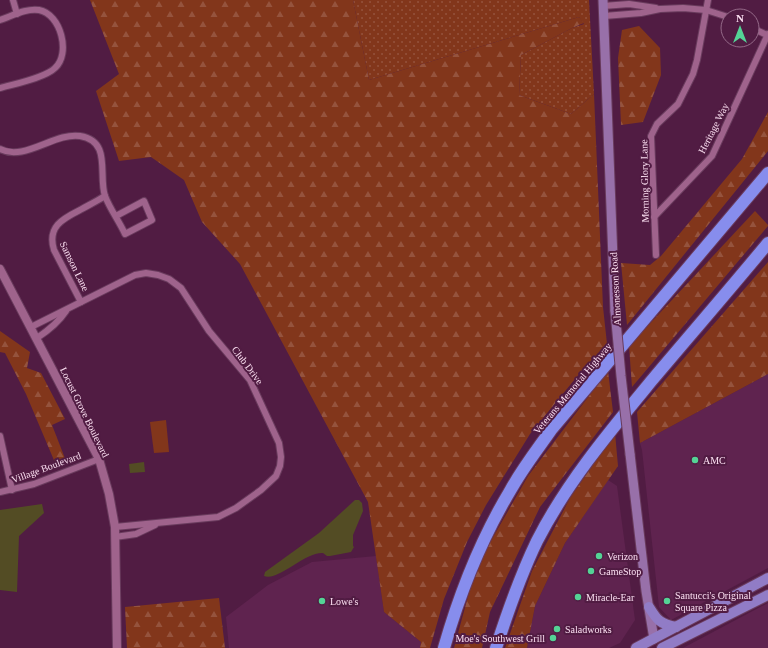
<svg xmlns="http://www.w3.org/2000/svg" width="768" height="648" font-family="Georgia,serif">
  <defs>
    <pattern id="grass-dots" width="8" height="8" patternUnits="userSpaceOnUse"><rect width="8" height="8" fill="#82361b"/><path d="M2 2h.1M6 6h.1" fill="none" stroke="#95533d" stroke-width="1.8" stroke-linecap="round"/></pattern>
    <pattern id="forest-firs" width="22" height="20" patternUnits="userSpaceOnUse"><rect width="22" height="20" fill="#82361b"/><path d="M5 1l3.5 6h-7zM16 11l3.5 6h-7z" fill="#95533d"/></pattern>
  </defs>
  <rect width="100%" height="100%" fill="#511c43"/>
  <!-- built -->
  <g fill="#5f234f">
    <path d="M768 374V568L671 620 659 607 642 450 640 443Z"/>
    <path d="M608 480 617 486 635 620 620 643 609 648H527L535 606 565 543Z"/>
    <path d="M376 556 384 612 421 642 420 648H229L226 617 268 585 312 562Z"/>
    <path d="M768 603V648H683Z"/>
  </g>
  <!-- grass -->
  <path fill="url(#grass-dots)" d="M353 0H589L594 94 571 114 519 95 521 55 572 28 584 24 579 17 369 80Z"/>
  <!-- forest -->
  <g fill="url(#forest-firs)">
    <path d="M90 0H353L369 80 579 17 584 23 572 28 521 55 519 95 571 114 594 94 603 307 607 344 584 368 530 434 486 505 467 542 444 599 430 648H420L421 642 384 612 368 502 240 264 202 222 184 180 151 157 119 161 96 91 119 74Z"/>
    <path d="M639 26 660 48 661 75 643 122 621 125 618 58 622 30Z"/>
    <path d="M768 112V151L627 325 621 263 650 265 661 256 742 159Z"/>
    <path d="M755 211 768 225V226L632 387 629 346Z"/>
    <path d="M768 262V374L640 443 637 412Z"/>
    <path d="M0 331 30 352 27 368 41 373 65 419 52 425 66 461 56 465 26 394 5 353 0 352Z"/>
    <path d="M608 371 613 412 540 507 490 612 482 648H454L476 567 528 476Z"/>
    <path d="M615 433 618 466 565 543 535 606 527 648H505L532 571 570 498Z"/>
    <path d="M219 598 225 648H127L125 607Z"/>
  </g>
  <!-- garden -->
  <path fill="#82361b" d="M166 420 169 452 154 453 150 422Z"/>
  <!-- water -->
  <g fill="#534c24">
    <path d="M144 462 145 472 130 473 129 464Z"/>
    <path d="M355 500H359L362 503 363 511 353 535V546L354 547 351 552 330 556H327L323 553C304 552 278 582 264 576L265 572 319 533Z"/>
    <path d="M42 504 44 513 19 536 17 592 0 590V510Z"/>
  </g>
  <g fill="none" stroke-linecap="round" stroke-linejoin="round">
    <defs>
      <g id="minor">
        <path d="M13 0 17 14"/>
        <path d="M603 6 629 4 656 8"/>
        <path d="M604 16 641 13 660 9 683 8 706 10 728 17"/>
        <path d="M0 20C12 16 26 8 39 10 61 14 71 54 55 68 45 78 14 84 0 88"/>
        <path d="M752 28 767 35"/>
        <path d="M0 149C24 162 55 132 80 136 112 141 98 175 105 196 110 209 119 221 125 234L152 220 144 201 116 216"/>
        <path d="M654 217 712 156 768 34"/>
        <path d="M656 255 651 136 657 124 678 104 693 74 697 60 708 0"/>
        <path d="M81 302 54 250C47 227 62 219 80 210 89 205 97 201 105 196"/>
        <path d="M31 327 135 275 146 273 158 275 169 279 181 288 209 331 250 380 279 443 281 457 280 466 276 476 261 490 236 508 218 517 115 527"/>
        <path d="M37 338C49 330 58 323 66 311"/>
        <path d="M0 436 12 490"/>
        <path d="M0 492 34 484 99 459"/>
        <path d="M115 537 136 534 155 525"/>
      </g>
      <path id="tertiary" d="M0 269 99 459 109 494 115 527 117 648"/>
      <g id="secondary">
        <path d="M603 0 615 311"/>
        <path d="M630 454 646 591 654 639"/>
      </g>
      <g id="primary">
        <path d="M649 607C657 620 660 624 676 627"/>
        <path d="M636 648 768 578"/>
        <path d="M662 648 768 595"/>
      </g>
      <g id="motorway">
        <path d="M444 648C460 592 480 541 510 491 522 469 537 450 551 430L768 173"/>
        <path d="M496 648C508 611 520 576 537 541 567 482 611 430 653 379 691 334 730 289 768 243"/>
      </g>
    </defs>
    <!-- minor casing -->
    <use href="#minor" stroke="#693b5d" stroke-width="8"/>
    <!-- tertiary casing -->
    <use href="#tertiary" stroke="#693b5d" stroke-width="10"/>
    <!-- secondary casing -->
    <use href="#secondary" stroke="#693b5d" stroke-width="11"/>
    <!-- primary casing -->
    <use href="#primary" stroke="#693b5d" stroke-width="12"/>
    <!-- motorway casing -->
    <use href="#motorway" stroke="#693b5d" stroke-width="14"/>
    <!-- minor -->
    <use href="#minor" stroke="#9f638c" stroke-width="6"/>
    <!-- tertiary -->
    <use href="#tertiary" stroke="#9f638c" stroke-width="8"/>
    <!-- secondary -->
    <use href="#secondary" stroke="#9870a9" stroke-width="9"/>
    <!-- primary -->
    <use href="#primary" stroke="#917cc6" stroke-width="10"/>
    <!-- motorway -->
    <use href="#motorway" stroke="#878ded" stroke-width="12"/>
    <defs>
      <path id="secondary-bridge" d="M615 311 621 376 630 454"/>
    </defs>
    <!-- secondary-bridge casing -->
    <use href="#secondary-bridge" stroke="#693b5d" stroke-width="11" stroke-linecap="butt"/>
    <!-- secondary-bridge -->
    <use href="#secondary-bridge" stroke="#9870a9" stroke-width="9"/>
  </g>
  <!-- markers -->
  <g fill="#54d396" stroke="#511c43" stroke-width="1.5">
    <circle cx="695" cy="460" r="4"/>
    <circle cx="599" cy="556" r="4"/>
    <circle cx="591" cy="571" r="4"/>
    <circle cx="578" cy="597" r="4"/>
    <circle cx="322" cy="601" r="4"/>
    <circle cx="667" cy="601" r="4"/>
    <circle cx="557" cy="629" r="4"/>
    <circle cx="553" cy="638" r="4"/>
  </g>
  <g text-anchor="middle" stroke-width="4" stroke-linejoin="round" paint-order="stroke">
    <!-- street labels -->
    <g font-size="10" fill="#fce0f2" stroke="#511c43">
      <text transform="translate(713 128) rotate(-63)" y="4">Heritage Way</text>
      <text transform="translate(644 181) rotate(-91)" y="4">Morning Glory Lane</text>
      <text transform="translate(75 266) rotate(64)" y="4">Samson Lane</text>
      <text transform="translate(615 289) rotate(-93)" y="4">Almonesson Road</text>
      <text transform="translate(248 365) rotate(53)" y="4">Club Drive</text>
      <text transform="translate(572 388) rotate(-50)" y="4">Veterans Memorial Highway</text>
      <text transform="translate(85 412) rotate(64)" y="4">Locust Grove Boulevard</text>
      <text transform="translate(46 467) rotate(-20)" y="4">Village Boulevard</text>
    </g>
    <!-- poi labels -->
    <g font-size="10" fill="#fce0f2" stroke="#511c43" text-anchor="start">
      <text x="703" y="464">AMC</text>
      <text x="607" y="560">Verizon</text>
      <text x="599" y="575">GameStop</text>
      <text x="675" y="599">Santucci's Original<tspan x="675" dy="12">Square Pizza</tspan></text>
      <text x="586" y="601">Miracle-Ear</text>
      <text x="330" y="605">Lowe's</text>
      <text x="565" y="633">Saladworks</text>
      <text x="545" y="642" text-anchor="end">Moe's Southwest Grill</text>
    </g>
  </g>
  <!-- north arrow -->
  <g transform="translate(740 28)"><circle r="19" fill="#511c43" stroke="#956a89"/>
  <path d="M0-3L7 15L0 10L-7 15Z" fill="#54d396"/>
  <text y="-6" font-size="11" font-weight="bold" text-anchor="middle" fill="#fce0f2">N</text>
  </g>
</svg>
